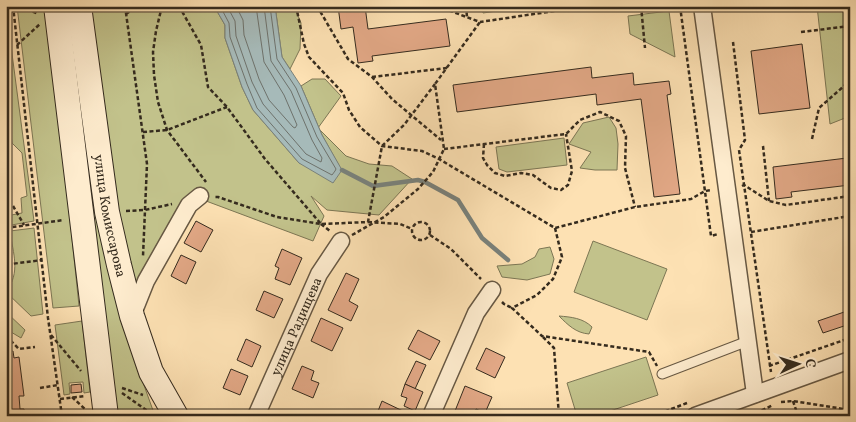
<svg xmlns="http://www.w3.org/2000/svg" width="856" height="422" font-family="Vollkorn,serif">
  <rect width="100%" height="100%" fill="#fde1b3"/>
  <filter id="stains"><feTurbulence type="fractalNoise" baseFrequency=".004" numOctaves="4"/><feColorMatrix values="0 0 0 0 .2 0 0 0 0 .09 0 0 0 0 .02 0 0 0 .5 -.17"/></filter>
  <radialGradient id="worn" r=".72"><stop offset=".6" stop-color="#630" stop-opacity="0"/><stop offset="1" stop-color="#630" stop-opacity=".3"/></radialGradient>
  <!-- green -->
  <g fill="#c2c28b" stroke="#7c7654">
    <path d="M17 6H48L79 306 53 308Z"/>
    <path d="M90 6H214L225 25V38L242 87 253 110 299 163 342 171 322 135 301 86 312 79H325L341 96 318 128 346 156 369 164 392 166 412 179 379 215 327 210 311 196 324 216 313 241 190 195 135 293 121 250Z"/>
    <path d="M275 6H294L301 23 300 49 290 69 282 57Z"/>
    <path d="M482 6H531L483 13Z"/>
    <path d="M817 6H850V116L830 124Z"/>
    <path d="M6 8 34 221 6 226V216L22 213 21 198 27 196 22 153 12 143 6 95Z"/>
    <path d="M669 11 675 57 630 34 628 16Z"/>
    <path d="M67 14 121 321 155 416H116Z"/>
    <path d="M609 117 616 128 618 144 617 170H595L580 168 591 152 569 144 583 123Z"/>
    <path d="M564 138 567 165 507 172 499 169 496 147Z"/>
    <path d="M34 228 43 314 31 316 6 292C21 272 13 254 10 231Z"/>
    <path d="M593 241 667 269 647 320 574 292Z"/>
    <path d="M550 247 554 259 550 274 527 280 502 277 497 266 522 264 535 257 539 249Z"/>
    <path d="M6 312 25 330 21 338 6 329Z"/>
    <path d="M559 316C571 317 583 318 592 327L589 334C576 333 568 325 559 316Z"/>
    <path d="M82 321 90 392 84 393 83 382 69 383 70 394 64 395 55 325Z"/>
    <path d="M646 357 658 395 595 416H577L567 383Z"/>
  </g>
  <!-- water -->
  <path fill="#a6bab9" stroke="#79817b" d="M214 6H275L282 57 301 86 322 135 342 170 333 183 299 163 253 110 242 87 225 38V25Z"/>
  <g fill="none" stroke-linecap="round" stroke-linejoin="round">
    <!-- shore -->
    <g stroke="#6e726c" stroke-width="1">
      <path d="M220 6 229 23 230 37 247 84 257 108 302 159 332 175 335 171 336 169 317 137 296 88 277 59 270 6"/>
      <path d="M227 6 235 21 236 36 252 82 263 104 306 154 321 162 322 158 312 140 291 91 271 61 264 6"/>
      <path d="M236 6 243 20 244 35 259 79 269 100 293 127 295 128 297 125 284 95 264 62 256 6"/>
    </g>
    <!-- stream -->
    <path stroke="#79817b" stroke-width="4.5" d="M342 170 373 186 418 180 425 182 458 200 482 238 508 260"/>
  </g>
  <!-- building -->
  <g fill="#e2a886" stroke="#352b1e">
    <path d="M338 6H365L368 29 446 19 450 46 372 56 373 61 358 63 353 27 341 29Z"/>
    <path d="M802 44 810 108 759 114 751 51Z"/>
    <path d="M591 67 592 78 633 73 634 85 669 81 671 94 667 95 680 194 654 197 641 99 597 105 596 94 457 112 453 85Z"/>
    <path d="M847 158H850V185L791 192 792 197 776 199 773 167Z"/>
    <path d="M196 221 213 230 201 252 184 243Z"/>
    <path d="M282 249 302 258 290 285 275 279 279 268 275 266Z"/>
    <path d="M181 255 196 262 186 284 171 276Z"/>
    <path d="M346 273 359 279 349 301 358 306 351 321 328 310Z"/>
    <path d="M264 291 283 299 274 318 256 310Z"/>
    <path d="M850 310V324L823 333 818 321Z"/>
    <path d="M321 318 343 328 332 351 311 341Z"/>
    <path d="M418 330 440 341 430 360 408 349Z"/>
    <path d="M246 339 261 346 252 367 237 360Z"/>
    <path d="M486 348 505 357 495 378 476 369Z"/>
    <path d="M13 351 14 358 19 357 24 396H19L20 409H24L25 416H6V352Z"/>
    <path d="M416 361 426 365 415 389 405 384Z"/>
    <path d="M302 366 314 371 311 380 319 383 313 398 292 389Z"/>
    <path d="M231 369 248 376 240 395 223 388Z"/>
    <path d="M81 384 82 392 71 393V385Z"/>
    <path d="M405 384 423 392 415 411 404 406 407 398 401 396Z"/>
    <path d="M465 386 492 397 485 413 476 409 474 416H453Z"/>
    <path d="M382 401 405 412 403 416H376Z"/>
  </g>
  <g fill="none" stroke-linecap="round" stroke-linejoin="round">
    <defs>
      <path id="service" d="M662 374 748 341"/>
      <g id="minor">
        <path d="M702 6 755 394"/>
        <path d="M132 316 146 281 189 205 200 196"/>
        <path id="s1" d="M256 416 319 274 341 241"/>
        <path d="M431 416 476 313 492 290"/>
        <path d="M695 416 850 360"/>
      </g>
      <g id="secondary">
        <path d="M56 6 106 416"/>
        <path id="s2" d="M79 6 107 212 119 265 132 316 151 372 176 416"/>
      </g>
    </defs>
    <!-- service casing -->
    <use href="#service" stroke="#675843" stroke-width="11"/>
    <!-- minor casing -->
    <use href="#minor" stroke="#675843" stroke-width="19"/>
    <!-- secondary casing -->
    <use href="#secondary" stroke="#352b1e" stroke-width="26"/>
    <!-- path -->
    <g stroke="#352b1e" stroke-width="2.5" stroke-dasharray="4 2.5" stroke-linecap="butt">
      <path d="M13 6 48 318 62 416"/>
      <path d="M21 6 38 14"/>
      <path d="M125 6 147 164 143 256"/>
      <path d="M162 6 156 31 153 52 154 75 158 102 167 130 206 182"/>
      <path d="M179 6 201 45 208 87 227 107 265 159 321 224 277 217 218 197H213"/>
      <path d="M296 6 304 44 309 57 343 93 349 110 360 127 382 146 422 151 439 159 555 228 635 207 691 199 705 191 712 190"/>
      <path d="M317 6 348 59 372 77 392 99 441 140"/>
      <path d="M437 6 480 22 588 6"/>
      <path d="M466 6 467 17"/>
      <path d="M641 6 645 48"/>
      <path d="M680 6 711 236 718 234"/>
      <path d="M126 14 138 6"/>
      <path d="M801 32 850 26"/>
      <path d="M733 42 745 140 739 150 771 372"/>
      <path d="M17 45 40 24"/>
      <path d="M372 77 447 68"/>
      <path d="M143 132 167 130 227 107"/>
      <path d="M812 139 819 108 844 86 850 79"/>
      <path d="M484 144 483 158 487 165 495 173 505 176 521 173 533 175 551 188 561 190 568 185 572 171 566 134"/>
      <path d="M763 146 769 201"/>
      <path d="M444 149 566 134 580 120 600 112 619 121 626 136 625 168 635 207"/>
      <path d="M742 186 744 185 769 201 786 205 850 196"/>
      <path d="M13 206 24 225"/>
      <path d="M126 211 145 210 172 204"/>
      <circle cx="421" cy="231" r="9"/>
      <path d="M368 222 400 224 412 229"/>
      <path d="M321 224 330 231"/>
      <path d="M322 224 368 222 382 146 404 125 435 84"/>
      <path d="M6 228 64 220"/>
      <path d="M6 228 11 264"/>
      <path d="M555 228 562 257 553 279 537 295 512 308 542 336 649 352 657 366"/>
      <path d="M751 232 850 216"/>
      <path d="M352 235 384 217 418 189 433 172 444 149 435 84 480 22"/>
      <path d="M430 235 451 249 481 279"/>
      <path d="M6 284 10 283 11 264 42 260"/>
      <path d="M502 302 504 304 512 308"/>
      <path d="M51 335 81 371"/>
      <path d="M6 336 19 349 35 347"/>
      <path d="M543 337 554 348 559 416"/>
      <path d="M769 366 850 338"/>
      <path d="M40 388 58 385"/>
      <path d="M122 388 143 395"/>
      <path d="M122 393 149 412 153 411"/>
      <path d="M72 397 86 410"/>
      <path d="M60 399 85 396"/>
      <path d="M793 401 798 416"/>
      <path d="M781 402 793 401 850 410"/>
      <path d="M653 416 687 403"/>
      <path d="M750 416 773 405"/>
      <path d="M826 416 850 407"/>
    </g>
    <!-- service -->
    <use href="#service" stroke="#feecce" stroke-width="9"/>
    <!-- minor -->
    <use href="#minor" stroke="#feecce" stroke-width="16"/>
    <!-- secondary -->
    <use href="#secondary" stroke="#feecce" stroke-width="24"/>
  </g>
  <g text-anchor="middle" stroke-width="4" stroke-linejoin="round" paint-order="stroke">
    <!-- street labels -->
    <g font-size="14" fill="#352b1e" stroke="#feecce">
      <text dy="5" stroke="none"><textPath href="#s2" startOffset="212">улица Комиссарова</textPath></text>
      <text dy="5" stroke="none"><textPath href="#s1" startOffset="98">улица Радищева</textPath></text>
    </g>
  </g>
  <!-- margin -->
  <rect width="856" height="422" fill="none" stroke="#fde1b3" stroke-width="25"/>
  <rect x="8" y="8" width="841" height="407" fill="none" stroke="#352b1e" stroke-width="2.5"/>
  <rect x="12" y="12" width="831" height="397" fill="none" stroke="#352b1e"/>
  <!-- north arrow -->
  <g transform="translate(798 364) rotate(86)" stroke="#feecce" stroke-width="4" paint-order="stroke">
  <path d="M0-4L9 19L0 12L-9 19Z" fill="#352b1e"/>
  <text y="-8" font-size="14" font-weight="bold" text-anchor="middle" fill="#352b1e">С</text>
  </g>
  <rect width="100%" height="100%" filter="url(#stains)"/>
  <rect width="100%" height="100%" fill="url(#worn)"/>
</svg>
